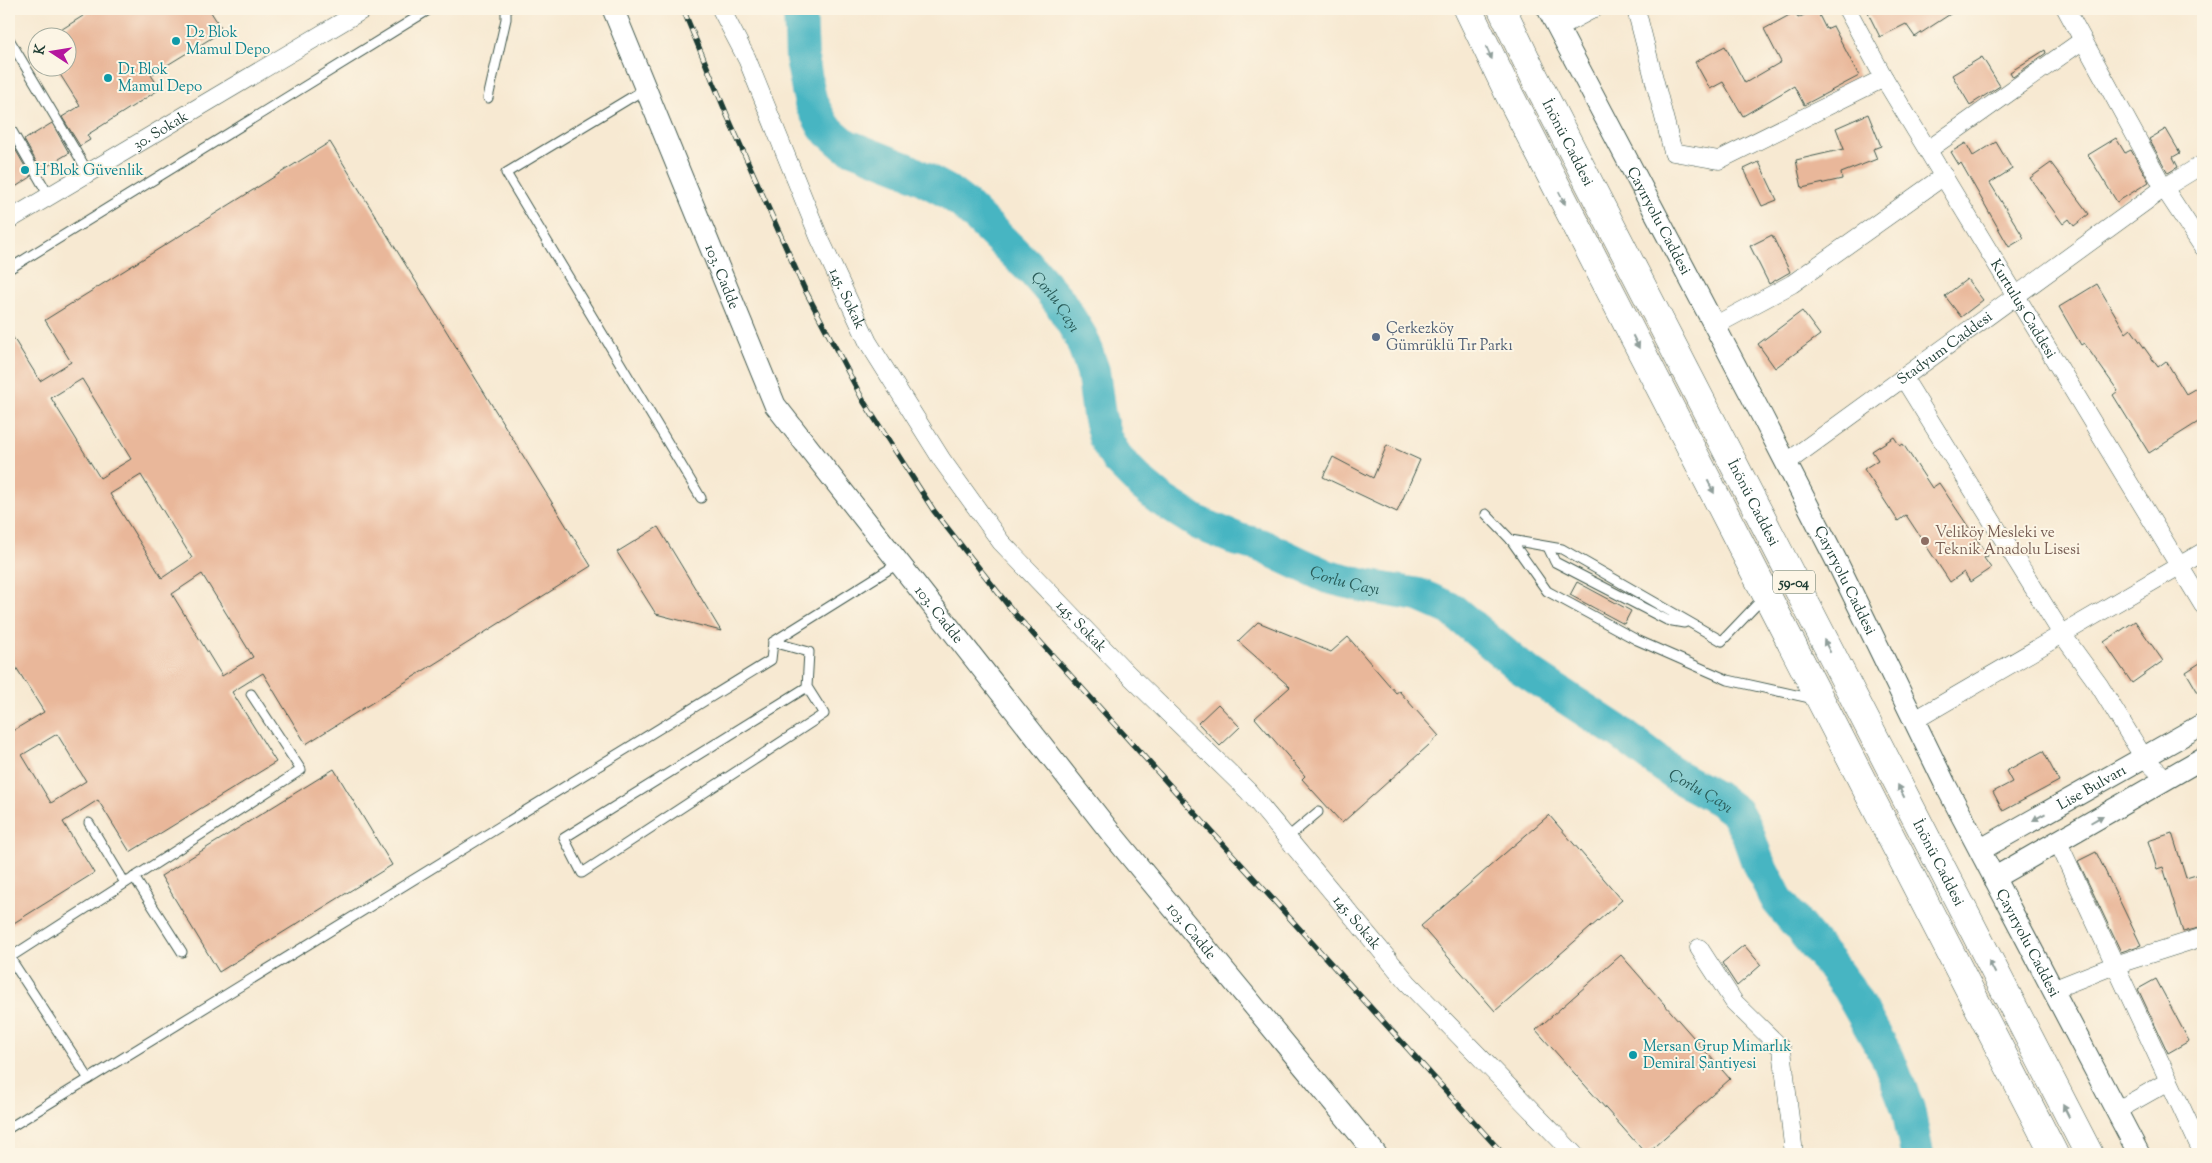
<svg xmlns="http://www.w3.org/2000/svg" width="2212" height="1163" font-family="'Sorts Mill Goudy',serif">
  <rect width="100%" height="100%" fill="#fcf5e5"/>
  <filter id="ink" filterUnits="userSpaceOnUse"><feTurbulence type="fractalNoise" baseFrequency=".02" numOctaves="2"/><feDisplacementMap in="SourceGraphic" scale="10" xChannelSelector="R" yChannelSelector="G"/><feConvolveMatrix kernelMatrix="1 2 1 2 8 2 1 2 1" color-interpolation-filters="sRGB"/></filter>
  <filter id="wash" filterUnits="userSpaceOnUse"><feTurbulence type="fractalNoise" baseFrequency=".0096" numOctaves="4" result="noise"/><feDisplacementMap in="SourceGraphic" scale="20" xChannelSelector="R" yChannelSelector="G"/><feGaussianBlur stdDeviation="1.12" result="paint"/><feColorMatrix in="noise" values="0 0 0 0 0 0 0 0 0 0 0 0 0 0 0 0 0 1.4 0 .05"/><feComposite in="paint" operator="in"/></filter>
  <g filter="url(#wash)">
    <rect width="100%" height="100%" fill="#f7e9d2"/>
    <g fill="none" stroke-linecap="round" stroke-linejoin="round">
      <!-- river -->
      <path stroke="#47b5c2" stroke-width="34" id="s1" d="M800 9 802 58 808 90 811 103 824 127 845 145 906 169 948 192 964 204 1034 272 1059 301 1081 337 1093 371 1099 415 1105 438 1117 459 1142 484 1160 499 1198 523 1239 540 1260 545 1328 577 1365 586 1419 595 1451 609 1520 667 1620 733 1677 776 1720 800 1736 812 1747 832 1758 863 1778 901 1830 964 1848 988 1888 1058 1908 1109 1917 1154"/>
    </g>
    <g id="blocks">
      <!-- building -->
      <g fill="#e9b79a" fill-rule="evenodd">
        <path d="M94 9H209L223 31 151 75 160 89 87 135 90 140 80 146 62 117 80 106 56 68H68V38H48Z"/>
        <path d="M1816 9 1826 29 1833 26 1859 76 1804 105 1794 86 1743 116 1723 82 1710 89 1695 62 1725 46 1745 83 1781 62 1764 29 1795 12 1798 18Z"/>
        <path d="M1876 9H1958L1915 37 1906 24 1880 37 1868 13Z"/>
        <path d="M2045 50 2046 53 2013 77 2010 72Z"/>
        <path d="M1982 57 2000 86 1970 105 1952 75Z"/>
        <path d="M1868 114 1881 146 1873 149 1877 159 1841 173 1842 179 1802 188 1796 160 1844 149 1836 128Z"/>
        <path d="M52 123 69 153 41 170 24 140Z"/>
        <path d="M2166 129 2180 153 2173 157 2178 167 2168 173 2149 139Z"/>
        <path d="M2116 138 2125 153 2131 150 2149 182 2117 202 2088 155Z"/>
        <path d="M330 142 591 566 306 744 263 673 232 692 276 762 130 852 98 800 63 822 94 873 9 926V733L44 712 9 656V331L40 381 71 362 45 320ZM82 379 131 459 100 478 51 398ZM141 475 192 558 162 578 110 494ZM202 574 253 657 222 676 172 594ZM57 734 86 781 51 803 22 755Z"/>
        <path d="M1996 142 2012 169 1990 183 2024 238 2009 247 1961 163 1959 165 1951 152 1966 143 1973 156Z"/>
        <path d="M14 147 31 177 9 191V150Z"/>
        <path d="M1759 162 1777 200 1762 206 1744 169Z"/>
        <path d="M2051 163 2089 214 2074 226 2069 219 2063 224 2030 178Z"/>
        <path d="M1772 235 1790 272 1769 284 1750 246Z"/>
        <path d="M1967 279 1983 300 1961 317 1945 296Z"/>
        <path d="M2097 284 2126 333 2131 329 2158 367 2166 361 2186 394 2203 384V419L2149 453 2113 395 2118 391 2084 343 2081 345 2059 307Z"/>
        <path d="M1802 311 1820 335 1775 368 1758 344Z"/>
        <path d="M1894 437 1900 446 1903 444 1932 488 1939 483 1988 556 1984 558 1991 568 1970 582 1964 572 1950 582 1906 515 1898 521 1864 469 1878 460 1872 451Z"/>
        <path d="M1387 445 1420 460 1397 512 1323 477 1333 457 1373 478Z"/>
        <path d="M658 527 721 631 656 614 617 552Z"/>
        <path d="M1577 582 1631 611 1624 624 1570 595Z"/>
        <path d="M2135 621 2163 661 2132 683 2104 642Z"/>
        <path d="M1258 622 1331 652 1348 637 1396 693 1399 691 1439 736 1342 823 1302 779 1305 776 1255 718 1290 687 1238 641Z"/>
        <path d="M2203 661V701L2186 672Z"/>
        <path d="M1218 704 1240 727 1220 746 1198 723Z"/>
        <path d="M2043 751 2059 781 2003 811 1993 792 2012 782 2006 771Z"/>
        <path d="M334 769 392 865 219 972 161 876Z"/>
        <path d="M1549 815 1622 900 1495 1011 1421 926Z"/>
        <path d="M2172 833 2186 878 2203 873V927L2183 932 2163 867 2157 869 2148 841Z"/>
        <path d="M2096 852 2141 945 2121 952 2078 861Z"/>
        <path d="M1744 945 1761 965 1737 986 1722 963Z"/>
        <path d="M1621 955 1730 1079 1646 1154 1536 1030Z"/>
        <path d="M2156 979 2189 1041 2168 1053 2138 989Z"/>
      </g>
    </g>
  </g>
  <g filter="url(#ink)">
    <use href="#blocks" fill-opacity="0" stroke="#3f574c" stroke-width="1"/>
    <g fill="none" stroke-linecap="round" stroke-linejoin="round">
      <defs>
        <g id="service">
          <path d="M9 39 88 172"/>
          <path d="M645 89 506 173 701 498"/>
          <path d="M488 98 506 19V9"/>
          <path d="M9 126 49 196"/>
          <path d="M9 269 430 9"/>
          <path d="M1486 514 1511 540 1562 549 1722 641 1764 597"/>
          <path d="M1511 540 1547 591 1637 640 1728 680 1814 699"/>
          <path d="M1548 547 1555 562 1667 620 1684 623"/>
          <path d="M773 642 899 563"/>
          <path d="M89 823 125 883"/>
          <path d="M1287 838 1318 812"/>
          <path d="M134 877 182 952"/>
          <path d="M9 958 301 770 251 694"/>
          <path d="M10 958 89 1079"/>
          <path d="M9 1128 771 660 773 642 809 652 807 687 824 714 582 873 564 838 807 687"/>
        </g>
        <g id="minor">
          <path id="s2" d="M721 9 747 59 819 237 868 342 942 460 1001 542 1127 673 1248 791 1408 983 1574 1154"/>
          <path d="M1636 9 1673 152 1719 160 1884 78"/>
          <path id="s3" d="M1847 9 1884 78 2203 605"/>
          <path d="M2066 9 2164 188 2203 247"/>
          <path d="M1557 28 1593 9"/>
          <path d="M1928 150 2083 40"/>
          <path id="s4" d="M9 220 364 9"/>
          <path d="M1714 326 1792 284 1944 176"/>
          <path d="M1903 377 2062 634 2099 685 2144 758 2166 779"/>
          <path id="s5" d="M1786 463 2164 188 2203 164"/>
          <path d="M1915 720 2203 552"/>
          <path d="M2058 842 2203 1154"/>
          <path d="M1699 948 1734 1002 1782 1049 1794 1154"/>
          <path d="M2052 990 2115 965 2203 937"/>
          <path d="M2116 1111 2169 1081"/>
        </g>
        <g id="tertiary">
          <path id="s6" d="M613 9 775 405 1111 833 1376 1154"/>
          <path id="s7" d="M1548 9 1762 416 1838 564 1946 786 2139 1154"/>
          <path id="s8" d="M1980 850 2203 724"/>
          <path d="M1994 878 2203 758"/>
        </g>
        <g id="primary">
          <path d="M1468 9 1509 94 2054 1154"/>
          <path id="s9" d="M1502 9 1536 80 2089 1154"/>
        </g>
      </defs>
      <!-- service casing -->
      <use href="#service" stroke="#3f574c" stroke-width="11"/>
      <!-- minor casing -->
      <use href="#minor" stroke="#3f574c" stroke-width="19"/>
      <!-- tertiary casing -->
      <use href="#tertiary" stroke="#3f574c" stroke-width="23"/>
      <!-- primary casing -->
      <use href="#primary" stroke="#3f574c" stroke-width="29"/>
      <!-- service -->
      <use href="#service" stroke="#fff" stroke-width="9"/>
      <!-- minor -->
      <use href="#minor" stroke="#fff" stroke-width="18"/>
      <!-- tertiary -->
      <use href="#tertiary" stroke="#fff" stroke-width="21"/>
      <!-- primary -->
      <use href="#primary" stroke="#fff" stroke-width="28"/>
      <defs>
        <path id="rail" d="M683 9 727 115 804 288 864 402 934 511 1015 614 1503 1154"/>
      </defs>
      <!-- rail casing -->
      <use href="#rail" stroke="#1f3d34" stroke-width="5.5"/>
      <!-- rail -->
      <use href="#rail" stroke="#fcf5e5" stroke-width="4" stroke-dasharray="11" stroke-linecap="butt"/>
    </g>
    <!-- one-way arrows -->
    <defs><path id="oneway-solid" d="M-6-.8H1V-3.2L6.5 0L1 3.2V.8H-6Z" transform="scale(1.25)"/></defs>
    <g fill="#8f9e9a">
      <use href="#oneway-solid" transform="translate(1489 53) rotate(65)"/>
      <use href="#oneway-solid" transform="translate(1562 198) rotate(63)"/>
      <use href="#oneway-solid" transform="translate(1636 342) rotate(63)"/>
      <use href="#oneway-solid" transform="translate(1711 487) rotate(63)"/>
      <use href="#oneway-solid" transform="translate(1827 646) rotate(-117)"/>
      <use href="#oneway-solid" transform="translate(1901 791) rotate(-117)"/>
      <use href="#oneway-solid" transform="translate(2039 817) rotate(151)"/>
      <use href="#oneway-solid" transform="translate(2097 819) rotate(-30)"/>
      <use href="#oneway-solid" transform="translate(1992 967) rotate(-117)"/>
      <use href="#oneway-solid" transform="translate(2066 1111) rotate(-117)"/>
    </g>
  </g>
  <!-- markers -->
  <g fill="#0f9aa8" stroke="#fcf5e5" stroke-width="2">
    <circle cx="176" cy="41" r="5"/>
    <circle cx="108" cy="78" r="5"/>
    <circle cx="25" cy="170" r="5"/>
    <circle cx="1633" cy="1055" r="5"/>
  </g>
  <circle fill="#5c6f8a" stroke="#fcf5e5" stroke-width="2" cx="1376" cy="337" r="5"/>
  <circle fill="#8d6e63" stroke="#fcf5e5" stroke-width="2" cx="1925" cy="541" r="5"/>
  <g text-anchor="middle" stroke-width="4" stroke-linejoin="round" paint-order="stroke">
    <!-- shield labels -->
    <rect fill="#fcf5e5" stroke="#617469" stroke-width="1" x="1773" y="570.5" width="42" height="23" rx="4"/>
    <g font-size="14" font-weight="bold" fill="#1f3d34">
      <text x="1794" y="587">59-04</text>
    </g>
    <!-- culture labels -->
    <g font-size="15" fill="#0d838f" stroke="#fcf5e5" text-anchor="start">
      <text x="186" y="37">D2 Blok<tspan x="186" dy="17">Mamul Depo</tspan></text>
      <text x="118" y="74">D1 Blok<tspan x="118" dy="17">Mamul Depo</tspan></text>
      <text x="35" y="175">H Blok Güvenlik</text>
      <text x="1643" y="1051">Mersan Grup Mimarlık<tspan x="1643" dy="17">Demiral Şantiyesi</tspan></text>
    </g>
    <!-- street labels -->
    <g font-size="15" fill="#1f3d34" stroke="#fcf5e5">
      <text dy="5" stroke="none"><textPath href="#s4" startOffset="176">30. Sokak</textPath></text>
      <text dy="5" stroke="none"><textPath href="#s9" startOffset="149">İnönü Caddesi</textPath></text>
      <text dy="5" stroke="none"><textPath href="#s7" startOffset="239">Çayıryolu Caddesi</textPath></text>
      <text dy="5" stroke="none"><textPath href="#s6" startOffset="289">103. Cadde</textPath></text>
      <text dy="5" stroke="none"><textPath href="#s2" startOffset="316">145. Sokak</textPath></text>
      <text dy="5" stroke="none"><textPath href="#s3" startOffset="348">Kurtuluş Caddesi</textPath></text>
      <text dy="5" stroke="none"><textPath href="#s5" startOffset="196">Stadyum Caddesi</textPath></text>
      <text dy="5" stroke="none"><textPath href="#s9" startOffset="554">İnönü Caddesi</textPath></text>
      <text dy="5" stroke="none"><textPath href="#s7" startOffset="644">Çayıryolu Caddesi</textPath></text>
      <text dy="5" stroke="none"><textPath href="#s6" startOffset="694">103. Cadde</textPath></text>
      <text dy="5" stroke="none"><textPath href="#s2" startOffset="721">145. Sokak</textPath></text>
      <text dy="5" stroke="none"><textPath href="#s8" startOffset="128">Lise Bulvarı</textPath></text>
      <text dy="5" stroke="none"><textPath href="#s9" startOffset="959">İnönü Caddesi</textPath></text>
      <text dy="5" stroke="none"><textPath href="#s2" startOffset="1126">145. Sokak</textPath></text>
      <text dy="5" stroke="none"><textPath href="#s6" startOffset="1099">103. Cadde</textPath></text>
      <text dy="5" stroke="none"><textPath href="#s7" startOffset="1050">Çayıryolu Caddesi</textPath></text>
    </g>
    <!-- service labels -->
    <g font-size="15" fill="#4e5e75" stroke="#fcf5e5" text-anchor="start">
      <text x="1386" y="333">Çerkezköy<tspan x="1386" dy="17">Gümrüklü Tır Parkı</tspan></text>
    </g>
    <!-- education labels -->
    <g font-size="15" fill="#785e54" stroke="#fcf5e5" text-anchor="start">
      <text x="1935" y="537">Veliköy Mesleki ve<tspan x="1935" dy="17">Teknik Anadolu Lisesi</tspan></text>
    </g>
    <!-- water labels -->
    <g font-size="16" font-style="italic" fill="#295b58" stroke="#fcf5e5">
      <text dy="6" stroke="none"><textPath href="#s1" startOffset="418">Çorlu Çayı</textPath></text>
      <text dy="6" stroke="none"><textPath href="#s1" startOffset="852">Çorlu Çayı</textPath></text>
      <text dy="6" stroke="none"><textPath href="#s1" startOffset="1272">Çorlu Çayı</textPath></text>
    </g>
  </g>
  <!-- margin -->
  <rect width="2212" height="1163" fill="none" stroke="#fcf5e5" stroke-width="30"/>
  <!-- north arrow -->
  <g transform="translate(52 52) rotate(282)"><circle r="24" fill="#fcf5e5" stroke="#a4ab9e"/>
  <path d="M0-4L9 19L0 12L-9 19Z" fill="#b5179e"/>
  <text y="-8" font-size="14" font-weight="bold" text-anchor="middle" fill="#1f3d34">K</text>
  </g>
</svg>
